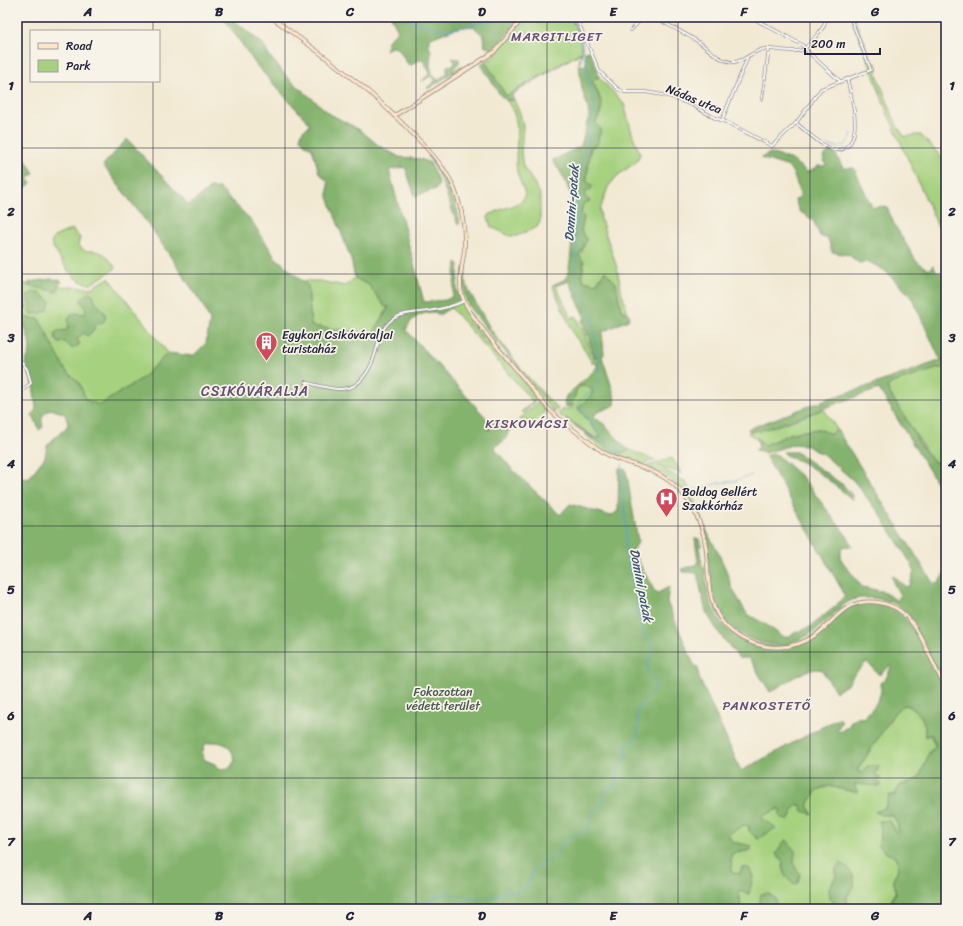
<svg xmlns="http://www.w3.org/2000/svg" width="963" height="926" font-family="Sriracha,sans-serif">
  <rect width="100%" height="100%" fill="#f7f3e8"/>
  <filter id="ink" filterUnits="userSpaceOnUse"><feTurbulence type="fractalNoise" baseFrequency=".025" numOctaves="2"/><feDisplacementMap in="SourceGraphic" scale="8" xChannelSelector="R" yChannelSelector="G"/><feConvolveMatrix kernelMatrix="1 2 1 2 8 2 1 2 1" color-interpolation-filters="sRGB"/></filter>
  <filter id="wash" filterUnits="userSpaceOnUse"><feTurbulence type="fractalNoise" baseFrequency=".012" numOctaves="4" result="noise"/><feDisplacementMap in="SourceGraphic" scale="16" xChannelSelector="R" yChannelSelector="G"/><feGaussianBlur stdDeviation="0.9" result="paint"/><feColorMatrix in="noise" values="0 0 0 0 0 0 0 0 0 0 0 0 0 0 0 0 0 1.4 0 .05"/><feComposite in="paint" operator="in"/></filter>
  <g filter="url(#wash)">
    <rect width="100%" height="100%" fill="#f2e9d3"/>
    <!-- green -->
    <g fill="#a6d17e" stroke="#647a5c">
      <path d="M530 17H571L580 38 582 52 506 96 485 61 491 59V57C503 47 511 31 525 23L524 20Z"/>
      <path d="M852 17H854L871 61 876 63 877 75 897 126 904 136C909 137 916 134 921 135L946 162V244L887 112Z"/>
      <path d="M599 77 624 104 632 133 639 151 640 155 636 162 617 176 608 187 600 210 601 220 617 268 622 294 628 313 621 310 616 283 605 272 596 284 584 281 582 275 584 262 579 255 583 251 581 231 584 218 581 213C588 185 588 155 595 126 596 119 602 113 602 106 602 99 595 87 592 80Z"/>
      <path d="M506 100H514L520 113 523 126 521 153 523 166 532 180 540 194V222L537 227 517 236H510L491 227 488 218 489 215 502 209 510 207 523 200 525 193C522 186 519 179 517 172 513 147 525 123 506 100Z"/>
      <path d="M72 229 80 238 78 245 85 251C104 250 105 254 116 268L91 284C71 283 61 259 51 244L54 237Z"/>
      <path d="M17 270 23 284 91 288 109 278 168 353 141 379 100 406 86 400 79 382 66 371 27 318 20 313 22 306 17 293Z"/>
      <path d="M355 278 369 285 385 306H389L373 334 311 326 308 286 302 281H319L345 286Z"/>
      <path d="M555 284 571 318 576 316 594 357 595 363H592L583 347 574 335 552 285Z"/>
      <path d="M461 302 472 318 468 324H471L488 346 489 344 475 327 473 323 476 322 537 398 524 413 521 412 533 402 452 309 450 308V307Z"/>
      <path d="M946 367V462L940 464 932 460 926 451 889 392 887 387 892 383 936 369Z"/>
      <path d="M522 370 537 387 558 409 555 411 552 410 521 371Z"/>
      <path d="M584 385 592 389V394L578 408 599 435V439H597L566 418V420L558 414 561 410 572 408 573 404 569 407 565 406H567C569 405 571 404 572 402 578 395 573 387 584 385Z"/>
      <path d="M539 401 547 409V410L533 424 532 423 528 426 520 419Z"/>
      <path d="M824 409 836 428 835 431 831 434 818 429 792 433 765 445 748 433C754 430 762 430 769 428 788 422 806 416 824 409Z"/>
      <path d="M585 434 614 452 619 454 630 450 652 459H655L642 465C617 457 604 454 585 434Z"/>
      <path d="M672 458 682 474 658 465 683 481 685 480 696 503 692 504 685 489 683 490 665 475 647 466Z"/>
      <path d="M906 705C921 712 926 721 925 736L930 734 936 748 930 751 920 776 912 782 900 785 895 796 888 799 885 808 876 812 882 815H893L898 825V832H895L881 829V839L886 853 897 857 898 870C890 882 895 881 896 893L892 899 891 907 889 909H847V895L850 893 836 868V876L829 889 830 899 838 905 841 909H741L739 891 753 877 749 868 742 867 740 874 732 873 731 854 751 850V846L731 842 728 834 744 825 749 826V831L760 817 780 808 801 805 812 813 807 806 817 790 829 786 858 793 854 784H865L877 781 875 775 879 766 862 773H858V769L895 712 902 706Z"/>
    </g>
    <!-- forest -->
    <g fill="#84b36d" stroke="#536a54" fill-rule="evenodd">
      <path d="M223 17H230L263 44 268 54 287 77 330 114 360 130 378 145 399 157 420 159 430 163 439 184 436 189 415 196 405 167 389 170 424 302 446 300 453 296 456 262 459 264 457 290 460 298V300L450 304V308L439 315 435 312C422 312 411 317 406 330L488 420 506 423 488 421 489 431 490 425C500 420 503 431 518 421 517 423 513 425 511 428 504 437 510 439 496 445L495 449 511 468 560 515 570 504 611 516 618 511 619 468 626 470 638 542 633 551 656 594 669 587 667 602 694 665 698 667 699 678 741 771 839 718 842 721 837 730 839 732 849 726 851 721 856 717 863 718C873 709 883 697 881 683 886 680 890 672 891 665L879 675 867 662 853 676 848 684 836 692 822 670C808 665 783 685 770 692L749 658H739L719 633 706 612 697 573 683 572 682 569 696 565 698 563 695 538 700 539 702 545 699 546 702 566 705 568C706 586 708 603 718 618 737 647 775 652 805 640 819 634 829 621 841 612 865 594 897 604 912 627L915 624C905 610 897 602 879 599 871 598 863 597 855 599 847 601 839 609 833 615 816 631 798 646 772 644 759 644 746 638 736 630 731 627 726 623 722 619 705 598 711 564 706 539 704 527 699 516 694 505L695 504 710 538 717 550 726 570 732 588 747 614 765 624 783 637H788L792 634 810 627 836 606 845 595 766 457 765 456 772 454 777 455 802 477 849 539 852 547 845 546 841 549V556L842 561 862 587 881 591 898 601 900 595 893 582 892 575 906 587 910 585 914 571 912 565 883 519 878 510 874 507 854 481 823 454 815 451 808 446 795 444 765 453 755 450 759 448 757 438 765 445 792 433 818 429 831 434 835 431 836 428 933 583 938 584 946 570V909H889L891 907 892 899 896 893C895 881 890 882 898 870L897 857 886 853 878 845 881 839 879 834 881 829 879 821H889L894 827 895 832 898 831V825L893 815H882L875 812 885 808 890 795H895L900 785 912 782 920 776 930 751 936 747 931 734 925 737C926 721 921 712 906 705L902 706 895 712 858 769V772L862 773 867 766H879L875 775 881 778 877 781 882 785 880 786 854 784 858 793 829 786 817 790 807 806 812 814 803 811 801 805H796L788 821 780 817V808L761 817 776 828 758 839 749 831V826L744 825 728 834 732 842 751 846V850L731 854 732 873 740 874 742 867 749 868 753 877 749 894 739 891 741 909H17V475L28 479 45 457 47 446 55 437 66 428 68 424 65 414 51 409C43 414 40 416 43 427L39 430 37 424 32 415 36 409 33 382 25 364 30 351 29 340 20 313 27 318 39 319 66 371 79 382 86 400 100 405 141 379 168 353 193 356 206 343 210 321 203 305 154 232 103 165 127 139 189 205 210 188H219L251 220 275 257 308 286 311 326 373 334 389 307H385L369 285 355 278 351 259 328 197V182L319 173 312 148 306 145 300 138 303 130 309 127V123L257 66ZM214 742C226 742 232 748 235 760L230 768 218 769 215 764 205 760 202 754 205 744Z"/>
      <path d="M391 17H523L493 50 485 46 484 36 473 26 456 28 436 36 429 37V47L431 51 430 65 432 73 437 80 447 74V66L454 65 455 62 452 58 459 59V63L453 68V71L461 66 463 67 429 88H427L435 81 431 76 422 81 430 73 423 60H419L409 66 398 48 391 47 386 50 385 49 387 46 386 43 398 30Z"/>
      <path d="M589 51 596 66 599 77 592 80C599 98 606 106 595 123L601 129 597 145 590 148 586 181 593 186 590 190 586 191 585 197 590 201 583 204 581 213 584 218 581 231 587 240 579 255 584 262 582 275 584 281 596 284 605 271 616 283 621 310 628 313 630 317 628 320 602 332 604 354 602 357 614 394 615 405 596 413 594 417 605 425 626 448 630 450 619 454 614 452 566 420V418L596 439H599V435L578 408 592 394V389C572 380 579 394 569 406H565L564 403 566 396 594 371 597 367V362L582 321 585 318 569 281 556 286 555 284C559 282 563 281 566 278 572 270 574 208 571 198 568 185 562 172 553 162V160L581 146 589 116 588 108 582 89 579 65 581 52 513 94 512 96 514 100H506L500 95 481 64 485 61 506 96 582 52 579 65 586 66 585 52Z"/>
      <path d="M17 146 34 173 28 178 31 183 24 189 17 187Z"/>
      <path d="M829 151 835 153 843 168H854L872 207C877 208 882 205 887 207L894 224 916 261 929 270 933 265 937 272 942 273 946 270V356L942 359 943 360 946 357V367L936 369 892 383 887 387C891 398 899 407 905 417 914 431 923 455 937 464L946 462V498L879 389 832 405 825 408 821 401 863 388 939 361 941 359 939 357 911 296 884 270 869 262 859 263 849 255 832 252 828 239 820 236 813 220 799 211 795 200 800 197V193L793 173 789 167 761 158 770 153 792 160 807 172 815 169 817 166H823L826 165 823 157Z"/>
      <path d="M428 156H431C446 177 456 198 460 223L458 225C448 202 443 177 428 156Z"/>
      <path d="M466 267 465 279 469 291 491 330 522 370 521 371 469 307C462 292 462 284 463 268Z"/>
      <path d="M51 279 60 280 62 282 59 285 57 292C47 290 38 287 28 286L30 282Z"/>
      <path d="M34 292 42 294 44 297 47 298 50 302 48 310 41 313 32 314 29 310 31 306 28 302 27 296Z"/>
      <path d="M89 293 93 294 96 303 105 313 106 318 103 322 97 324 94 327V330L87 336 84 333 77 339 80 344 72 349 65 342 59 343 56 340 55 334 57 331 67 330C71 321 64 319 74 313L85 314 86 312 85 307 80 300Z"/>
      <path d="M817 403H820L824 409 760 431 756 430 750 432 748 429Z"/>
      <path d="M783 452H796L843 485 852 495 853 500C837 487 820 472 802 462 796 459 788 458 783 452Z"/>
      <path d="M786 839 795 851 794 865 800 874 798 883 794 885 785 876 782 861 776 854Z"/>
      <path d="M840 863C849 867 858 878 853 888 851 891 848 893 847 896 846 900 847 905 847 909H841L838 905 830 899 829 889 836 876V868Z"/>
      <path d="M768 893 776 899V909H764L759 906 761 894Z"/>
    </g>
    <g fill="none" stroke-linecap="round" stroke-linejoin="round">
      <!-- stream -->
      <g stroke="#5ea2d3" stroke-width="1">
        <path d="M404 17 412 22 447 31 505 17"/>
        <path d="M572 17 581 38 594 107 590 133 580 169 577 208 576 275 580 293 591 314 600 367 599 383 577 404 601 437 620 454 621 459"/>
        <path d="M828 145C840 150 849 146 852 133"/>
        <path d="M694 488 699 490 718 483 735 481 752 475"/>
        <path d="M423 909 430 900 441 895 448 894 478 899H484L506 892H515L525 888 533 872 541 864 555 855 566 839 571 836 581 833 586 831 589 826 592 813 603 803 605 792 615 785 617 779 618 768 627 757 625 748 626 745C628 743 631 742 634 740 643 733 634 718 639 707 643 698 655 694 656 684 654 679 649 675 648 670 647 662 653 655 652 647 650 640 644 637 642 630L636 597 625 549 626 527 622 464"/>
      </g>
    </g>
  </g>
  <g filter="url(#ink)">
    <g fill="none" stroke-linecap="round" stroke-linejoin="round">
      <defs>
        <g id="street">
          <path d="M576 17 599 71 618 89 624 92H645L669 96 692 105 713 117 726 122 772 146 796 123 821 89 871 70 850 17"/>
          <path d="M654 17C668 25 683 32 697 41 709 48 719 62 734 62 746 61 753 50 765 49 775 48 797 54 804 49 812 43 818 33 824 26L825 22 824 17"/>
          <path d="M751 17 802 45 808 52 840 81"/>
          <path d="M631 30 643 17"/>
          <path d="M762 99 769 49"/>
          <path d="M722 120 747 59"/>
          <path d="M796 123C805 130 820 145 831 149 836 151 842 150 846 147 863 135 851 95 847 79"/>
          <path d="M17 294 22 306 17 314"/>
          <path d="M17 357 27 369 31 383 17 395"/>
          <path d="M305 382C317 385 330 390 342 389 361 389 372 366 376 351 379 338 382 327 393 319 403 312 417 313 428 311 441 309 452 307 464 301"/>
        </g>
        <g id="secondary">
          <path d="M271 17C299 38 328 58 354 80 372 93 387 109 403 124 421 142 440 160 452 183 462 205 466 229 464 253 462 265 459 279 461 291 463 310 501 351 514 367 526 381 537 396 549 409 559 420 572 428 583 437 592 444 600 451 610 456 620 461 631 463 641 467 660 473 678 485 689 502 698 516 704 532 706 548 709 574 706 606 726 626 750 650 789 655 817 634 828 626 837 613 850 606 868 598 893 602 906 616 923 633 933 667 946 688"/>
          <path d="M394 116 494 52 524 17"/>
        </g>
      </defs>
      <!-- street casing -->
      <use href="#street" stroke="#8a8687" stroke-width="3.5"/>
      <!-- secondary casing -->
      <use href="#secondary" stroke="#8a8687" stroke-width="4.5"/>
      <!-- street -->
      <use href="#street" stroke="#fff" stroke-width="2"/>
      <!-- secondary -->
      <use href="#secondary" stroke="#ffe4c6" stroke-width="3"/>
    </g>
  </g>
  <!-- grid -->
  <path fill="none" stroke="#22223b" stroke-width="1" stroke-opacity="0.55" d="M153 17V31M285 17V909M416 17V909M547 17V909M678 17V909M810 17V909M153 81V909M17 148H946M17 274H946M17 400H946M17 526H946M17 652H946M17 778H946"/>
  <!-- icons -->
  <defs>
    <symbol id="building-pin" viewBox="-11 -11 22 30"><path d="M0 17L-7.5 6A9.5 9.5 0 1 1 7.5 6Z" fill="#d1495b" stroke="#f7f3e8"/><path d="M-4-6H4V6H1V3H-1V6H-4ZM-2.5-4.3h1.7v1.8h-1.7ZM.8-4.3h1.7v1.8H.8ZM-2.5-1h1.7V.8h-1.7ZM.8-1h1.7V.8H.8Z" fill="#fff"/></symbol>
    <symbol id="hospital-pin" viewBox="-11 -11 22 30"><path d="M0 17L-7.5 6A9.5 9.5 0 1 1 7.5 6Z" fill="#d1495b" stroke="#f7f3e8"/><path d="M-5-5h3v3.5h4V-5h3V5h-3V1.5h-4V5h-3Z" fill="#fff"/></symbol>
  </defs>
  <g fill-rule="evenodd">
    <use href="#building-pin" x="254" y="330" width="25" height="34"/>
    <use href="#hospital-pin" x="654" y="486" width="25" height="34"/>
  </g>
  <g text-anchor="middle" stroke-width="3.5" stroke-linejoin="round" paint-order="stroke">
    <!-- street labels -->
    <g font-size="12" fill="#22223b" stroke="#f7f3e8">
      <text transform="translate(694 99) rotate(22)" y="4">Nádas utca</text>
    </g>
    <!-- poi labels -->
    <g font-size="12" fill="#22223b" stroke="#f7f3e8" text-anchor="start">
      <text x="282" y="339">Egykori Csikóváraljai<tspan x="282" dy="14">turistaház</tspan></text>
      <text x="682" y="496">Boldog Gellért<tspan x="682" dy="14">Szakkórház</tspan></text>
    </g>
    <!-- park labels -->
    <g font-size="12" fill="#4a574f" stroke="#f7f3e8">
      <text x="443" y="696">Fokozottan<tspan x="443" dy="14">védett terület</tspan></text>
    </g>
    <!-- neighbourhood labels -->
    <g font-size="13" letter-spacing="1" fill="#644e73" stroke="#f7f3e8">
      <text x="557" y="41">MARGITLIGET</text>
      <text x="527" y="428">KISKOVÁCSI</text>
      <text x="767" y="710">PANKOSTETŐ</text>
    </g>
    <!-- water labels -->
    <g font-size="13" font-style="italic" fill="#3a5578" stroke="#f7f3e8">
      <text transform="translate(571 203) rotate(-86)" y="5">Domini-patak</text>
      <text transform="translate(642 585) rotate(79)" y="5">Domini patak</text>
    </g>
    <!-- quarter labels -->
    <g font-size="14" letter-spacing="1" fill="#644e73" stroke="#f7f3e8">
      <text x="255" y="396">CSIKÓVÁRALJA</text>
    </g>
  </g>
  <!-- margin -->
  <rect width="963" height="926" fill="none" stroke="#f7f3e8" stroke-width="44"/>
  <!-- legend -->
  <rect x="30" y="30" width="130" height="52" fill="#f7f3e8" stroke="#a29fa3"/>
  <rect x="38" y="43" width="20" height="6" fill="#ffe4c6" stroke="#a29fa3"/>
  <text x="66" y="50" font-size="12" fill="#22223b">Road</text>
  <rect x="38" y="60" width="20" height="12" fill="#a6d17e" stroke="#a29fa3"/>
  <text x="66" y="70" font-size="12" fill="#22223b">Park</text>
  <!-- scale -->
  <path d="M805 48v6h75v-6" fill="none" stroke="#22223b" stroke-width="2"/>
  <text x="811" y="48" font-size="12" fill="#22223b" stroke="#f7f3e8" stroke-width="3" paint-order="stroke">200 m</text>
  <rect x="22" y="22" width="919" height="882" fill="none" stroke="#22223b" stroke-width="1.5"/>
  <g font-size="13" text-anchor="middle" font-weight="bold" fill="#22223b">
    <text x="88" y="16">A</text>
    <text x="219" y="16">B</text>
    <text x="350" y="16">C</text>
    <text x="482" y="16">D</text>
    <text x="613" y="16">E</text>
    <text x="744" y="16">F</text>
    <text x="875" y="16">G</text>
    <text x="11" y="90">1</text>
    <text x="952" y="90">1</text>
    <text x="11" y="216">2</text>
    <text x="952" y="216">2</text>
    <text x="11" y="342">3</text>
    <text x="952" y="342">3</text>
    <text x="11" y="468">4</text>
    <text x="952" y="468">4</text>
    <text x="11" y="594">5</text>
    <text x="952" y="594">5</text>
    <text x="11" y="720">6</text>
    <text x="952" y="720">6</text>
    <text x="11" y="846">7</text>
    <text x="952" y="846">7</text>
    <text x="88" y="920">A</text>
    <text x="219" y="920">B</text>
    <text x="350" y="920">C</text>
    <text x="482" y="920">D</text>
    <text x="613" y="920">E</text>
    <text x="744" y="920">F</text>
    <text x="875" y="920">G</text>
  </g>
</svg>
